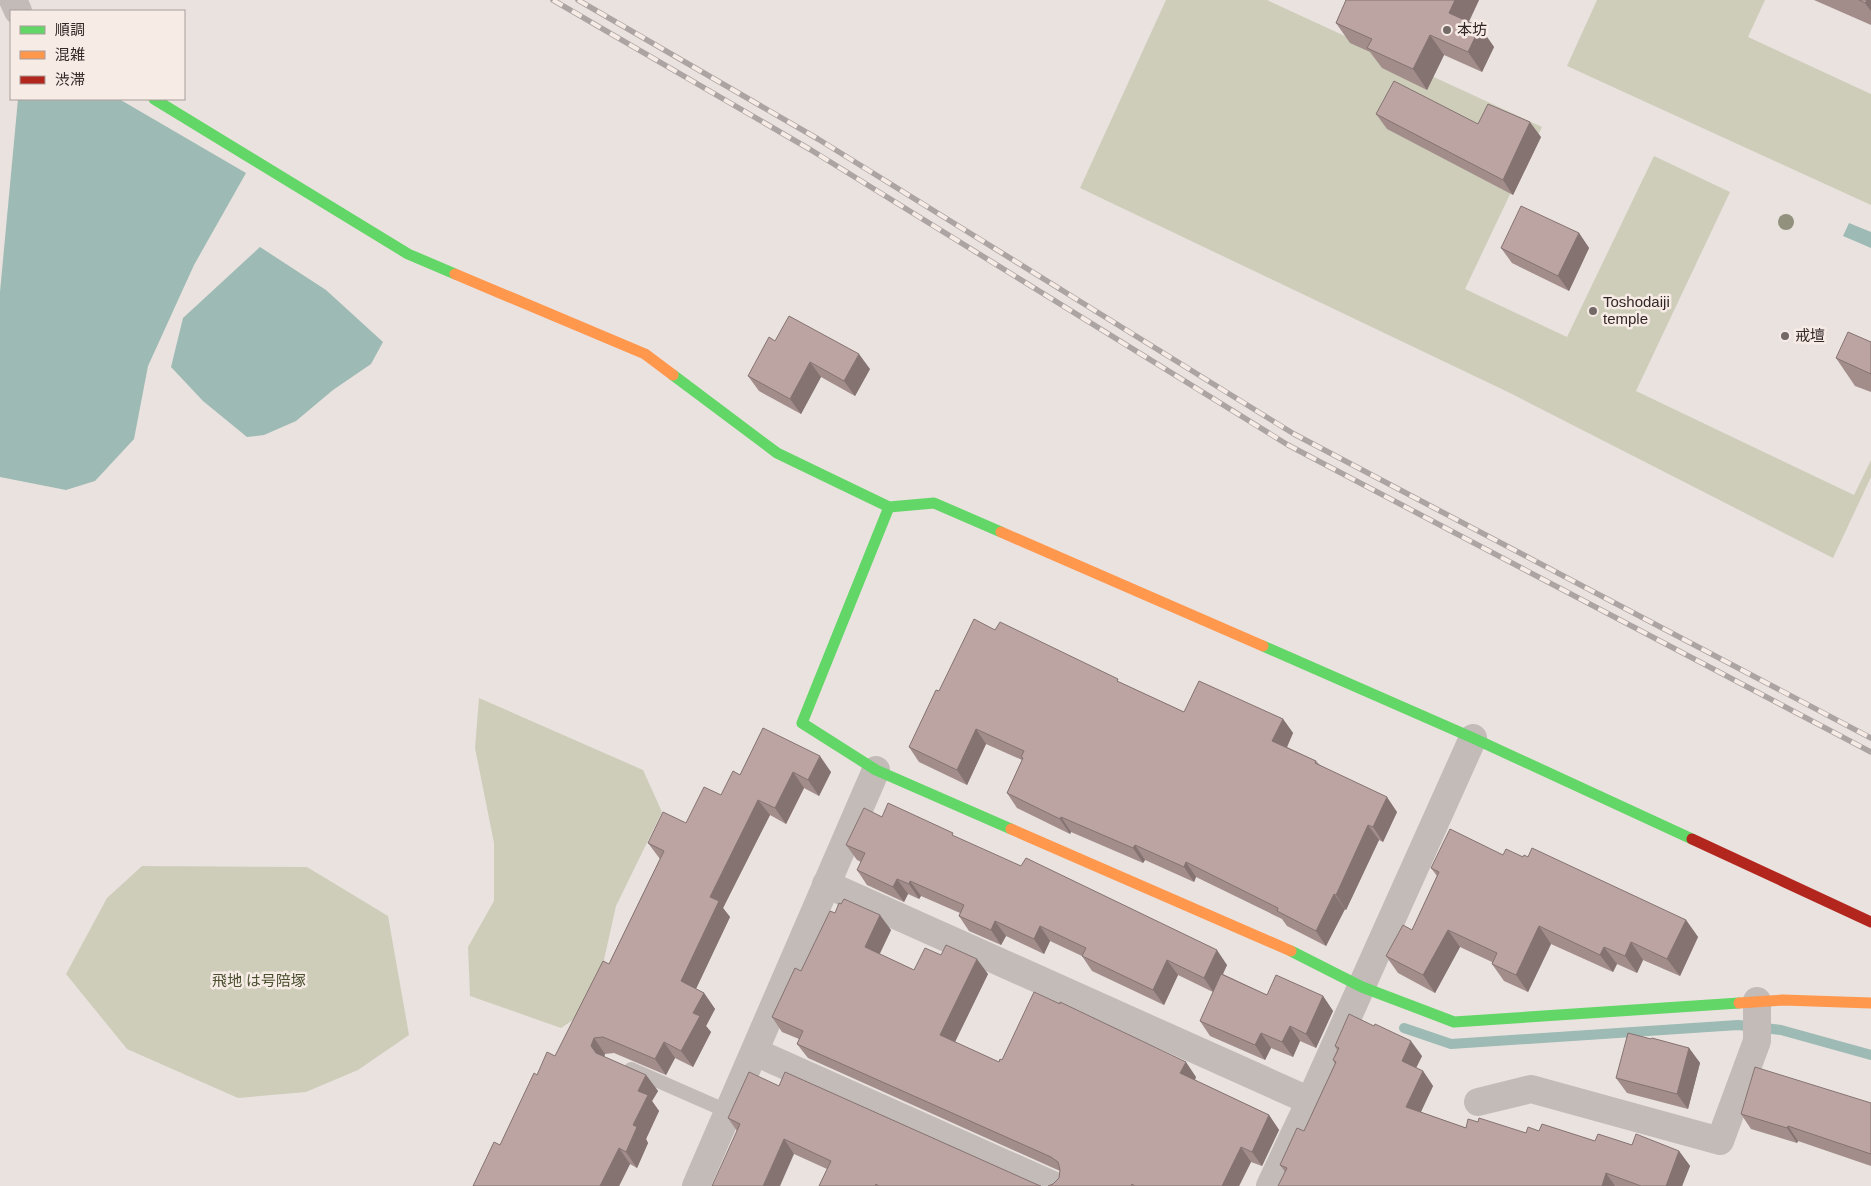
<svg xmlns="http://www.w3.org/2000/svg" width="1871" height="1186" font-family="Helvetica,'Noto Sans JP',sans-serif">
  <rect width="100%" height="100%" fill="#eae2df"/>
  <!-- green -->
  <g fill="#cecdba">
    <path d="M1166 0H1267L1542 127 1465 289 1567 337 1654 156 1730 192 1636 391 1854 495 1871 460V477L1833 558 1510 393 1080 188Z"/>
    <path d="M1597 0H1765L1748 37 1871 94V205L1567 66Z"/>
    <path d="M479 698 643 770 662 812 616 906 603 964 579 1016 561 1028 470 996 468 947 494 901V843L475 748Z"/>
    <path d="M142 866 307 867 388 916 409 1035 358 1070 306 1092 238 1098 127 1049 66 974 107 898Z"/>
  </g>
  <!-- water -->
  <g fill="#9dbab4">
    <path d="M18 99H119L246 173 194 265 148 366 134 439 95 481 66 490 0 477V292Z"/>
    <path d="M1849 223 1871 232V248L1843 236Z"/>
    <path d="M260 247 326 290 383 342 371 364 333 390 296 421 264 435 247 437 203 401 171 367 183 318Z"/>
  </g>
  <g fill="none" stroke-linecap="round" stroke-linejoin="round">
    <!-- stream -->
    <path stroke="#9dbab4" stroke-width="10" d="M1404 1028 1451 1044 1738 1025 1781 1030 1871 1055"/>
    <!-- lane -->
    <path stroke="#c2bbb8" stroke-width="14" d="M631 1069 729 1112"/>
    <!-- street -->
    <g stroke="#c2bbb8" stroke-width="28">
      <path d="M13 0 18 11"/>
      <path d="M826 884 1310 1101 1270 1186"/>
      <path d="M755 1052 1055 1186"/>
      <path d="M1310 1101 1473 738"/>
      <path d="M1478 1102 1531 1089 1720 1141 1757 1041V1001"/>
      <path d="M696 1186 876 770"/>
    </g>
    <!-- fast -->
    <g stroke="#63d668" stroke-width="11">
      <path d="M154 99 408 254 455 274"/>
      <path d="M673 375 777 453 889 507 934 503 1001 532"/>
      <path d="M889 507 802 723 876 770 1011 829"/>
      <path d="M1263 646 1473 738 1692 839"/>
      <path d="M1291 951 1362 987 1454 1022 1739 1003"/>
    </g>
    <!-- slow -->
    <g stroke="#ff974d" stroke-width="11">
      <path d="M455 274 645 354 673 375"/>
      <path d="M1001 532 1263 646"/>
      <path d="M1011 829 1291 951"/>
      <path d="M1739 1003 1783 1000 1871 1003"/>
    </g>
    <!-- jam -->
    <path stroke="#b3261e" stroke-width="11" d="M1692 839 1871 922"/>
    <defs>
      <g id="rail">
        <path d="M553 0 811 150 1288 445 1871 752"/>
        <path d="M578 0 818 139 1294 434 1871 738"/>
      </g>
    </defs>
    <!-- rail casing -->
    <use href="#rail" stroke="#aba4a2" stroke-width="5.5"/>
    <!-- rail -->
    <use href="#rail" stroke="#f7ebe6" stroke-width="4" stroke-dasharray="11" stroke-linecap="butt"/>
  </g>
  <!-- trees -->
  <circle fill="#91917d" cx="1786" cy="222" r="8"/>
  <!-- wall -->
  <g fill="#a28d8b">
    <path d="M1346 0H1479L1469 22 1480 27 1494 47 1482 72 1444 55 1427 90 1382 68 1370 52 1350 43 1336 23Z"/>
    <path d="M1814 0H1871V25Z"/>
    <path d="M1376 114 1541 137 1513 195 1387 129Z"/>
    <path d="M1579 233 1589 248 1569 291 1512 263 1501 248Z"/>
    <path d="M775 341 870 369 855 396 821 377 801 414 759 391 748 376Z"/>
    <path d="M1871 342V392L1855 386 1836 358Z"/>
    <path d="M995 630 1121 683 1184 712 1283 719 1293 733 1287 747 1316 761 1320 765 1397 812 1383 842 1379 840 1346 910 1345 909 1326 946 1287 926 1282 919 1196 877 1194 882 1145 860 1143 863 1071 832 1070 834 1017 808 1007 793 1022 760 986 744 967 785 919 762 909 747Z"/>
    <path d="M763 728 831 772 819 796 804 788 786 824 770 815 723 908 730 917 696 989 704 993 715 1009 706 1026 711 1032 693 1067 675 1058 666 1075 614 1053 605 1054 604 1057 646 1075 658 1091 652 1101 659 1111 646 1139 648 1143 637 1168 630 1164 619 1186H473L500 1145 537 1075 555 1056 609 964 660 859 648 843 686 823 721 795 740 775Z"/>
    <path d="M882 817 955 837 1227 965 1223 974 1267 995 1323 996 1333 1011 1316 1048 1300 1041 1293 1057 1271 1048 1265 1060 1210 1036 1200 1021 1213 992 1178 975 1164 1005 1092 971 1082 956 1050 941 1044 954 1006 936 1001 945 969 931 959 916 960 913 921 896 919 899 908 894 904 902 867 885 857 870 861 862 857 860 846 845Z"/>
    <path d="M1503 855 1523 857 1686 920 1698 937 1680 976 1643 960 1637 973 1617 964 1613 972 1551 944 1528 992 1504 981 1492 964V962L1460 947 1435 993 1398 973 1386 956 1412 930 1437 876 1431 868Z"/>
    <path d="M835 913 891 930 879 954 914 970 941 955 988 974 955 1042 999 1062 1002 1060 1196 1077 1195 1080 1269 1115 1279 1130 1262 1166 1251 1162 1239 1186H1048L1053 1184 1059 1178 1060 1171 808 1058 797 1044 799 1039 782 1032 772 1017 801 971Z"/>
    <path d="M1651 1039 1689 1048 1700 1063 1688 1109 1627 1093 1616 1078Z"/>
    <path d="M1335 1046 1422 1056 1416 1068 1423 1071 1433 1086 1421 1112 1466 1128 1478 1122 1526 1133 1539 1131 1595 1141 1679 1151 1690 1166 1682 1186H1278L1285 1172 1280 1165 1304 1131 1335 1064 1333 1060 1337 1050Z"/>
    <path d="M779 1086 1038 1185 1041 1186H819L827 1169 794 1154 737 1131 728 1118Z"/>
    <path d="M1871 1103V1166L1798 1141 1797 1143 1751 1129 1741 1114Z"/>
  </g>
  <!-- shaded-wall -->
  <g fill="#847371">
    <path d="M1455 0H1479L1463 33 1449 13Z"/>
    <path d="M1867 0H1871V11L1865 3Z"/>
    <path d="M1480 27 1494 47 1482 72 1468 52Z"/>
    <path d="M1430 35 1444 55 1427 90 1413 69Z"/>
    <path d="M1530 122 1541 137 1513 195 1503 180Z"/>
    <path d="M1579 233 1589 248 1569 291 1558 276Z"/>
    <path d="M859 354 870 369 855 396 844 381Z"/>
    <path d="M810 362 821 377 801 414 790 399Z"/>
    <path d="M1283 719 1293 733 1283 756 1272 741Z"/>
    <path d="M976 729 986 744 967 785 957 770Z"/>
    <path d="M820 756 831 772 819 796 808 780Z"/>
    <path d="M793 772 804 788 786 824 775 808Z"/>
    <path d="M1387 797 1397 812 1383 842 1373 827Z"/>
    <path d="M758 800 770 815 723 908 730 917 692 997 681 981 710 897Z"/>
    <path d="M1061 817 1071 832 1070 834 1060 819Z"/>
    <path d="M1368 825 1379 840 1346 910 1336 895Z"/>
    <path d="M1135 845 1145 860 1143 863 1133 848Z"/>
    <path d="M1186 862 1196 877 1194 882 1184 867Z"/>
    <path d="M897 879 908 894 904 902 893 887Z"/>
    <path d="M910 881 921 896 919 899 909 884Z"/>
    <path d="M1334 894 1345 909 1326 946 1316 931Z"/>
    <path d="M880 915 891 930 876 962 865 947Z"/>
    <path d="M1686 920 1698 937 1680 976 1667 959Z"/>
    <path d="M995 921 1006 936 1001 945 991 930Z"/>
    <path d="M1040 926 1050 941 1044 954 1034 939Z"/>
    <path d="M1539 926 1551 944 1528 992 1516 975Z"/>
    <path d="M1448 930 1460 947 1435 993 1423 975Z"/>
    <path d="M1631 942 1643 960 1637 973 1625 956Z"/>
    <path d="M1604 947 1617 964 1613 972 1600 955Z"/>
    <path d="M1217 950 1227 965 1214 993 1204 978Z"/>
    <path d="M977 959 988 974 951 1050 940 1035Z"/>
    <path d="M1167 960 1178 975 1164 1005 1153 990Z"/>
    <path d="M704 993 715 1009 706 1026 711 1032 693 1067 681 1051 693 1013Z"/>
    <path d="M1323 996 1333 1011 1316 1048 1306 1034Z"/>
    <path d="M1290 1026 1300 1041 1293 1057 1282 1042Z"/>
    <path d="M1261 1033 1271 1048 1265 1060 1255 1045Z"/>
    <path d="M594 1038 605 1054 602 1062 591 1046Z"/>
    <path d="M1411 1041 1422 1056 1412 1076 1402 1061Z"/>
    <path d="M664 1042 675 1058 666 1075 655 1059Z"/>
    <path d="M1689 1048 1700 1063 1688 1109 1677 1094Z"/>
    <path d="M1186 1062 1196 1077 1191 1088 1180 1073Z"/>
    <path d="M1423 1071 1433 1086 1416 1122 1406 1107Z"/>
    <path d="M646 1075 658 1091 652 1101 659 1111 646 1139 648 1143 637 1168 626 1152 638 1091Z"/>
    <path d="M1269 1115 1279 1130 1262 1166 1252 1152Z"/>
    <path d="M1788 1126 1798 1141 1797 1143 1787 1128Z"/>
    <path d="M784 1139 794 1154 780 1186H763Z"/>
    <path d="M1241 1147 1251 1162 1239 1186H1222Z"/>
    <path d="M619 1148 630 1164 619 1186H600Z"/>
    <path d="M1679 1151 1690 1166 1682 1186H1666Z"/>
    <path d="M1606 1173 1615 1186H1602Z"/>
  </g>
  <!-- building -->
  <g fill="#bca4a2" stroke="#847371">
    <path d="M1346 0H1455L1449 13 1480 27 1468 52 1430 35 1413 69 1367 48 1372 39 1336 23Z"/>
    <path d="M1859 0H1867L1865 3Z"/>
    <path d="M1394 81 1478 124 1488 104 1530 122 1503 180 1376 114Z"/>
    <path d="M1521 206 1579 233 1558 276 1501 248Z"/>
    <path d="M789 316 859 354 844 381 810 362 790 399 748 376 769 337 775 341Z"/>
    <path d="M1848 332 1871 342V374L1836 358Z"/>
    <path d="M974 619 995 630 1000 622 1118 679 1117 681 1184 712 1199 681 1283 719 1272 741 1316 761 1315 763 1387 797 1373 827 1368 825 1336 895 1334 894 1316 931 1277 911 1278 908 1186 862 1184 867 1135 845 1133 848 1061 817 1060 819 1007 793 1023 758 1021 757 1024 751 976 729 957 770 909 747 936 690 939 691Z"/>
    <path d="M763 728 820 756 808 780 793 772 775 808 758 800 710 897 719 901 681 981 704 993 693 1013 700 1016 681 1051 664 1042 655 1059 603 1037 594 1038 591 1046 596 1053 646 1075 638 1091 648 1095 633 1125 637 1127 626 1152 619 1148 600 1186H473L494 1142 500 1145 534 1073 537 1075 547 1052 555 1056 603 961 609 964 664 851 648 843 663 812 686 823 704 787 721 795 733 771 740 775Z"/>
    <path d="M888 803 953 833 952 835 1021 866 1026 858 1217 950 1204 978 1167 960 1153 990 1082 956 1086 948 1040 926 1034 939 995 921 991 930 959 916 964 905 910 881 909 884 897 879 893 887 857 870 865 853 846 845 864 808 882 817Z"/>
    <path d="M1450 829 1503 855 1506 849 1523 857 1524 855 1528 857 1532 848 1686 920 1667 959 1631 942 1625 956 1604 947 1600 955 1539 926 1516 975 1492 964 1497 953 1448 930 1423 975 1386 956 1403 925 1412 930 1439 872 1431 868Z"/>
    <path d="M844 899 880 915 865 947 914 970 925 948 941 955 946 945 977 959 940 1035 999 1062 1000 1059 1002 1060 1034 992 1060 1004V1002L1186 1062 1180 1073 1269 1115 1252 1152 1241 1147 1222 1186H1135L1132 1184 1131 1186H1048L1053 1184 1059 1178 1060 1170 1058 1162 1051 1157 797 1044 803 1031 772 1017 795 968 801 971 830 911 835 913 839 903 841 904Z"/>
    <path d="M1221 974 1267 995 1276 975 1323 996 1306 1034 1290 1026 1282 1042 1261 1033 1255 1045 1200 1021Z"/>
    <path d="M1349 1014 1374 1026 1375 1024 1411 1041 1402 1061 1423 1071 1406 1107 1466 1128 1468 1119 1478 1122 1479 1118 1526 1133 1528 1127 1539 1131 1542 1124 1595 1141 1598 1134 1632 1145 1636 1134 1679 1151 1666 1186H1641L1606 1173 1602 1186H1278L1287 1168 1280 1165 1297 1128 1304 1131 1336 1062 1333 1060 1339 1048 1335 1046Z"/>
    <path d="M1628 1033 1651 1039 1652 1038 1689 1048 1677 1094 1616 1078Z"/>
    <path d="M1755 1067 1871 1103V1154L1788 1126 1787 1128 1741 1114Z"/>
    <path d="M749 1072 779 1086 785 1072 1038 1185 1041 1186H879L876 1184 875 1186H819L831 1161 784 1139 763 1186H712L740 1124 728 1118Z"/>
  </g>
  <!-- markers -->
  <g fill="#736967" stroke="#f7ebe6" stroke-width="2">
    <circle cx="1447" cy="30" r="5"/>
    <circle cx="1593" cy="311" r="5"/>
    <circle cx="1785" cy="336" r="5"/>
  </g>
  <g text-anchor="middle" stroke-width="5" stroke-linejoin="round" paint-order="stroke">
    <!-- poi labels -->
    <g font-size="15" fill="#332827" stroke="#f7ebe6" text-anchor="start">
      <text x="1457" y="35">本坊</text>
      <text x="1603" y="307">Toshodaiji<tspan x="1603" dy="17">temple</tspan></text>
      <text x="1795" y="341">戒壇</text>
    </g>
    <!-- park labels -->
    <g font-size="15" fill="#494e2d" stroke="#f7ebe6">
      <text x="259" y="986">飛地 は号陪塚</text>
    </g>
  </g>
  <!-- legend -->
  <rect x="10" y="10" width="175" height="90" fill="#f7ebe6" stroke="#a99d9a"/>
  <rect x="20" y="26" width="25" height="8" fill="#63d668" stroke="#a99d9a"/>
  <text x="55" y="35" font-size="15" fill="#332827">順調</text>
  <rect x="20" y="51" width="25" height="8" fill="#ff974d" stroke="#a99d9a"/>
  <text x="55" y="60" font-size="15" fill="#332827">混雑</text>
  <rect x="20" y="76" width="25" height="8" fill="#b3261e" stroke="#a99d9a"/>
  <text x="55" y="85" font-size="15" fill="#332827">渋滞</text>
</svg>
